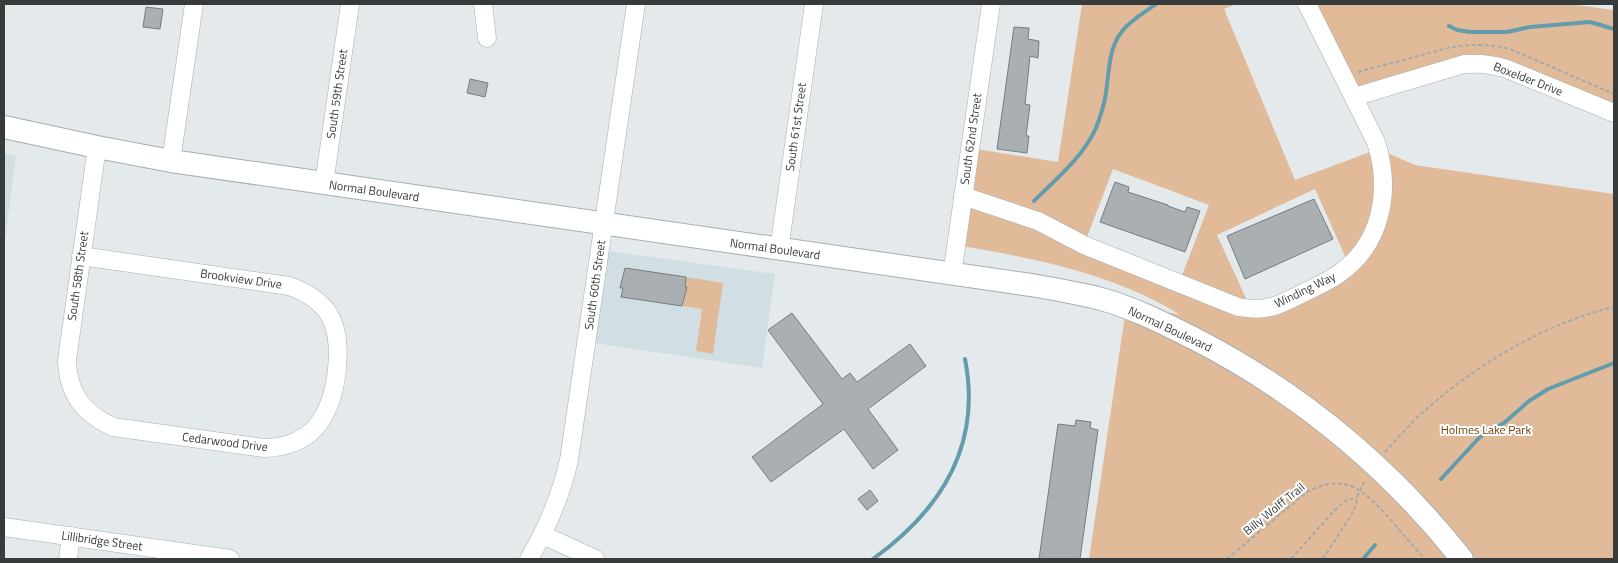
<svg xmlns="http://www.w3.org/2000/svg" width="1618" height="563" font-family="'Titillium Web',sans-serif">
  <rect width="100%" height="100%" fill="#e4eaec"/>
  <!-- built -->
  <g fill="#d1dfe4">
    <path d="M4 153 16 156 4 248Z"/>
    <path d="M601 250 775 274 762 368 587 342Z"/>
  </g>
  <!-- green -->
  <g fill="#e1bb99" fill-rule="evenodd">
    <path d="M1082 4H1236L1224 9 1295 180 1378 149 1415 165 1614 194V559H1089L1126 308 1179 314C1112 273 1033 258 956 245L970 148 1058 162ZM1113 169 1209 205 1179 283 1084 245ZM1315 189 1349 265 1251 309 1217 235Z"/>
    <path d="M1307 4H1569L1614 10V113L1494 65 1354 97Z"/>
    <path d="M686 277 723 283 713 354 696 351 702 309 682 306 687 287H685Z"/>
  </g>
  <g fill="none" stroke-linecap="round" stroke-linejoin="round">
    <!-- stream -->
    <g stroke="#639cab" stroke-width="4">
      <path d="M1449 26 1457 30 1470 32H1507L1530 27 1590 22 1614 29"/>
      <path d="M1034 201C1056 179 1083 157 1096 128 1099 120 1102 111 1104 103 1110 79 1106 50 1123 30 1131 20 1145 12 1156 4"/>
      <path d="M1441 479 1478 439 1486 432 1504 423 1529 401 1548 389 1614 363"/>
      <path d="M873 559C941 510 982 445 965 359"/>
      <path d="M1363 559 1375 545"/>
    </g>
  </g>
  <!-- building -->
  <g fill="#aab0b2" stroke="#777c7e">
    <path d="M146 7 163 9 160 29 143 27Z"/>
    <path d="M1014 27 1029 28 1028 39 1039 41 1038 58 1030 56 1025 104 1030 105 1026 136H1029L1027 153 997 149Z"/>
    <path d="M470 79 488 83 485 97 467 93Z"/>
    <path d="M1115 182 1129 187 1128 192 1168 205V206L1185 212 1187 207 1200 211 1185 252 1100 222Z"/>
    <path d="M1314 199 1333 239 1245 279 1227 236Z"/>
    <path d="M625 268 686 277 685 287H687L682 306 621 297 623 288H620Z"/>
    <path d="M792 313 842 379 850 373 857 382 910 344 926 366 868 409 898 450 873 469 844 429 771 482 752 457 823 404 768 330Z"/>
    <path d="M1076 420 1091 422 1090 428 1098 430 1080 559H1039L1058 424 1075 426Z"/>
    <path d="M870 490 878 501 867 510 858 499Z"/>
  </g>
  <g fill="none" stroke-linecap="round" stroke-linejoin="round">
    <defs>
      <g id="minor">
        <path d="M483 4 487 38"/>
        <path d="M1354 97 1464 64C1479 63 1492 64 1507 69L1614 113"/>
        <path d="M171 161 194 4"/>
        <path d="M324 184 350 4"/>
        <path d="M963 196 1038 221 1084 245 1238 307C1267 312 1278 306 1303 293 1316 287 1329 281 1340 273 1383 242 1391 189 1376 142L1307 4"/>
        <path d="M779 250 814 4"/>
        <path d="M81 256 289 286C336 302 342 333 336 378 329 420 310 447 264 448L113 427C83 413 68 394 67 360L97 147"/>
        <path d="M952 275 991 4"/>
        <path d="M4 527 230 559"/>
        <path d="M543 535 595 559"/>
        <path d="M68 559 71 536"/>
        <path d="M529 559C547 528 561 496 569 460L636 4"/>
      </g>
      <path id="major" d="M4 127 97 147 171 161 1031 285C1054 289 1078 293 1101 299 1134 308 1165 324 1195 339 1300 393 1389 467 1462 559"/>
    </defs>
    <!-- minor casing -->
    <use href="#minor" stroke="#a8adaf" stroke-width="19"/>
    <!-- major casing -->
    <use href="#major" stroke="#a8adaf" stroke-width="24"/>
    <!-- path -->
    <g stroke="#a4a9aa" stroke-width="2" stroke-dasharray="4 2.5" stroke-linecap="butt">
      <path d="M1358 72 1452 47C1472 44 1490 44 1510 49L1614 94"/>
      <path d="M1385 452C1397 439 1409 425 1422 413 1474 366 1545 323 1614 307"/>
      <path d="M1227 559 1307 492C1345 472 1364 490 1389 518 1401 532 1413 546 1425 559"/>
      <path d="M1291 559 1332 513 1345 501 1357 497"/>
      <path d="M1323 559 1353 512 1356 504 1357 497 1365 480"/>
    </g>
    <!-- minor -->
    <use href="#minor" stroke="#fff" stroke-width="18"/>
    <!-- major -->
    <use href="#major" stroke="#fff" stroke-width="22"/>
  </g>
  <g text-anchor="middle" stroke-width="4" stroke-linejoin="round" paint-order="stroke">
    <!-- street labels -->
    <g font-size="12" fill="#383b3b" stroke="#fff">
      <text transform="translate(1528 79) rotate(21)" y="4">Boxelder Drive</text>
      <text transform="translate(337 94) rotate(-82)" y="4">South 59th Street</text>
      <text transform="translate(796 127) rotate(-82)" y="4">South 61st Street</text>
      <text transform="translate(971 139) rotate(-82)" y="4">South 62nd Street</text>
      <text transform="translate(374 191) rotate(8)" y="4">Normal Boulevard</text>
      <text transform="translate(775 249) rotate(8)" y="4">Normal Boulevard</text>
      <text transform="translate(78 276) rotate(-82)" y="4">South 58th Street</text>
      <text transform="translate(241 279) rotate(8)" y="4">Brookview Drive</text>
      <text transform="translate(595 285) rotate(-82)" y="4">South 60th Street</text>
      <text transform="translate(1305 290) rotate(-26)" y="4">Winding Way</text>
      <text transform="translate(1170 329) rotate(25)" y="4">Normal Boulevard</text>
      <text transform="translate(225 442) rotate(7)" y="4">Cedarwood Drive</text>
      <text transform="translate(1274 509) rotate(-39)" y="4">Billy Wolff Trail</text>
      <text transform="translate(102 541) rotate(8)" y="4">Lillibridge Street</text>
    </g>
    <!-- park labels -->
    <g font-size="12" fill="#6f3f03" stroke="#fff">
      <text x="1486" y="434">Holmes Lake Park</text>
    </g>
  </g>
  <!-- border -->
  <rect width="1618" height="563" fill="none" stroke="#383b3b" stroke-width="10"/>
</svg>
